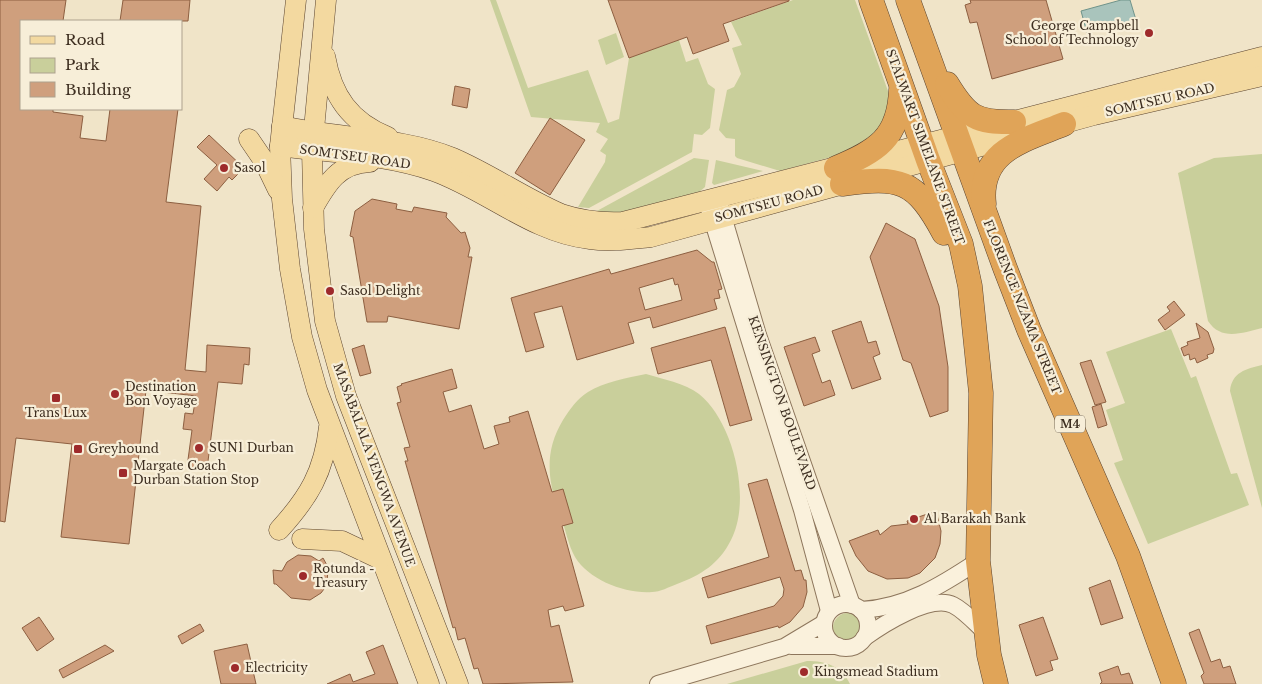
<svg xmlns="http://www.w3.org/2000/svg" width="1262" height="684" font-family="'Libre Baskerville',serif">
  <rect width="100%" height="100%" fill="#f0e4c8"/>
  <!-- green -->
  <g fill="#c9cf9b">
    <path d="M490 0H496L528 88 588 70 608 123 619 119 629 58 679 40 686 62 698 58 708 84 715 89 710 128 702 135 694 134 692 152 589 208 578 207 605 162 606 155 600 151 608 139 596 132 600 123 531 117Z"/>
    <path d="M793 0H855L892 102 876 139 857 150 780 171 737 158 735 156V139L726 138 719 130 727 90 734 87 741 74 732 48 742 45 731 22Z"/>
    <path d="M616 33 624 57 606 65 598 40Z"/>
    <path d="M1262 154V328C1242 333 1221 341 1208 321L1178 173 1214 158Z"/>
    <path d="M694 158 709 160 705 187 698 193 620 213 595 212Z"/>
    <path d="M716 160 763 171 714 185 712 183Z"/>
    <path d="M1171 329 1191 378 1196 376 1231 474 1237 473 1249 505 1148 544 1114 463 1123 460 1106 410 1125 403 1106 352Z"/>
    <path d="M1262 365V508L1230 391C1232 372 1246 369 1262 365Z"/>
    <path d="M646 374C662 379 685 383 699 394 734 422 752 500 731 540 719 564 701 575 677 584 669 587 660 592 652 592 625 594 589 580 575 557 568 545 566 530 561 518 548 483 543 453 563 420 570 409 577 399 588 392 604 382 627 378 646 374Z"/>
    <circle cx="848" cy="628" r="15"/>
    <path d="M807 661C826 661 841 666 850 684H727Z"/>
  </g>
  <!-- water -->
  <path fill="#a9c4bc" stroke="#6f938a" d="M1121 0H1130L1136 20 1087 33 1081 11Z"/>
  <!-- building -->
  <g fill="#cf9f7d" stroke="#8d5f41" fill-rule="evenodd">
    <path d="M0 0H66L63 21H21V109H53V112L83 116 80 138 106 141 110 109H178L166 202 201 206 185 370 206 372 207 345 250 348 249 365 244 364 242 384 218 382 207 469 187 467 192 430 183 429 185 413 193 414 196 396 146 390 129 544 61 537 72 444 16 438 5 522 0 521Z"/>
    <path d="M123 0H190L188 21H120Z"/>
    <path d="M608 0H789V1L723 24 729 41 693 54 687 37 629 58Z"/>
    <path d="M970 0H1046L1063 59 992 79 977 22 970 23 965 5 971 3Z"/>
    <path d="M455 86 470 89 467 108 452 105Z"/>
    <path d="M550 118 585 140 550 195 515 173Z"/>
    <path d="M209 135 244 168 232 180 229 177 217 191 204 179 217 165 197 147Z"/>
    <path d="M372 199 397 204 396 209 412 212 414 207 447 213 446 217 461 233 465 232 470 248 468 257H472L459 329 388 316 387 322H367L353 237 350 236 355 211Z"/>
    <path d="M886 223 915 239 939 306 948 367V411L930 417 911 363 903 360 870 257Z"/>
    <path d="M697 250 712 262H714L722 289 718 290 720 298 714 299 717 309 653 328 650 317 628 323 634 343 577 360 562 306 534 313 544 347 526 352 511 298 609 269 611 274ZM673 278 675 285 678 284 682 300 645 310 639 288Z"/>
    <path d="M1174 301 1185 315 1165 330 1158 320 1170 311 1167 307Z"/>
    <path d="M861 321 868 343 876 341 880 354 873 357 881 379 852 389 832 331Z"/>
    <path d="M1196 323 1208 332 1214 349 1213 353 1207 355 1208 358 1197 363 1195 358 1190 360 1189 354 1184 356 1181 348 1188 345 1187 342 1200 338Z"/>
    <path d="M725 327 752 420 730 426 711 360 658 374 651 348Z"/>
    <path d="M815 337 820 351 812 354 822 383 830 380 835 395 804 406 784 347Z"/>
    <path d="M364 345 371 373 360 376 352 349Z"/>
    <path d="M1091 360 1106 402 1095 405 1080 363Z"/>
    <path d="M452 369 457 388 443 392 449 412 471 405 484 449 499 444 494 426 510 422 509 417 528 411 552 492 563 489 573 523 562 526 584 606 565 611 563 606 548 610 551 627 559 625 573 682 483 684 478 668 474 669 465 638 458 640 455 627 453 628 405 461H408L404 448 410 447 397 403 401 402 397 387 402 385 401 384Z"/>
    <path d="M1101 404 1107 425 1098 428 1092 407Z"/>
    <path d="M767 479 795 571 801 570 804 580H806L807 592 803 607 790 622 779 628 778 626 711 644 706 626 774 606 783 596 784 589 780 577 708 598 702 578 769 557 748 484Z"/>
    <path d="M936 511 941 531 940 544 935 558 920 573 908 578 887 579 868 571 856 556 849 541 878 530 880 535 891 526 908 524 907 521Z"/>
    <path d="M298 555 311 556 319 561 323 558 328 567 327 585 321 593 310 600 291 598 276 584H274L273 570 282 571 287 562Z"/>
    <path d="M1110 580 1123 618 1101 625 1089 588Z"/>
    <path d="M39 617 54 639 37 651 22 628Z"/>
    <path d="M1043 617 1058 659 1050 661 1053 670 1036 676 1019 625Z"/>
    <path d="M200 624 204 631 182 644 178 636Z"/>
    <path d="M1199 629 1211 662 1220 659 1223 668 1230 666 1236 684H1204L1201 676 1204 673 1189 633Z"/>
    <path d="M247 644 256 684H221L214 651Z"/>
    <path d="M105 645 114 651 63 678 59 670Z"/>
    <path d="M383 645 398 684H327L350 674 353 682 375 674 366 652Z"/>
    <path d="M1118 666 1121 675 1129 673 1133 684H1100L1102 682 1099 673Z"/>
  </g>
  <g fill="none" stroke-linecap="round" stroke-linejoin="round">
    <defs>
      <g id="minor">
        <path d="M720 206 758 335 852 605"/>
        <path d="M709 209 802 510 829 611"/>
        <circle cx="846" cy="626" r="22"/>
        <path d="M861 610C905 608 942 585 978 561"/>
        <path d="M864 638C882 625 930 594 953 605 965 611 976 624 986 633"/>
        <path d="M791 646H838"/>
        <path d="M658 684 784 647 824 623"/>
      </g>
      <g id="major">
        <path d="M296 0 280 146 282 199 290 269 302 337 317 390 429 684"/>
        <path d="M326 0 312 151 314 229 325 321 346 396 458 684"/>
        <path d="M325 56C332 96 350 122 388 137"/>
        <path d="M282 126C338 139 399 136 453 158 490 174 524 198 561 214 582 221 601 223 623 222L1262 57"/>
        <path d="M249 139 264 161 278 190"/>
        <path d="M280 146C331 153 386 154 434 171 487 190 533 233 590 239 610 242 630 239 651 237L1094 115 1262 76"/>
        <path d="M313 208C327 183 339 163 370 162"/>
        <path d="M279 530C309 497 324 472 329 427"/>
        <path d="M302 539 342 541 380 559"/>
      </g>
      <g id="highway">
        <path d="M871 0 928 160 961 244 970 286 981 393 978 561 989 655 996 684"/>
        <path d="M908 0 1005 268 1029 330 1128 556 1174 684"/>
        <path d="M947 84C967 117 976 123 1014 122"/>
        <path d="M836 168C877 151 899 138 901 90"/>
        <path d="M842 184C900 176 915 179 944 233"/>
        <path d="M984 204C978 150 1025 140 1064 124"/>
      </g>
    </defs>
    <!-- minor casing -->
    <use href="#minor" stroke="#8d765c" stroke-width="18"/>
    <!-- major casing -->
    <use href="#major" stroke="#5b4430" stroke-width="21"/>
    <!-- highway casing -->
    <use href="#highway" stroke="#5b4430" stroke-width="25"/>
    <!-- minor -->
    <use href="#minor" stroke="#faf1dc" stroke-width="16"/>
    <!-- major -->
    <use href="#major" stroke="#f3d9a0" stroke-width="20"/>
    <!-- highway -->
    <use href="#highway" stroke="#e0a458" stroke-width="24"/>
  </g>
  <!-- markers -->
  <g fill="#9e2a2b" stroke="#f7eed8" stroke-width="2">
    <circle cx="1149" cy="33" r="5"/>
    <circle cx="224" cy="168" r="5"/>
    <circle cx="330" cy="291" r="5"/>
    <circle cx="115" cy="394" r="5"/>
    <rect x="51" y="393" width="10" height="10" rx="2.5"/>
    <circle cx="199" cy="448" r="5"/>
    <rect x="73" y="444" width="10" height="10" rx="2.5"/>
    <rect x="118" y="468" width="10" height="10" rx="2.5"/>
    <circle cx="914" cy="519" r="5"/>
    <circle cx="303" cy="576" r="5"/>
    <circle cx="235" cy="668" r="5"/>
    <circle cx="804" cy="672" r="5"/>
  </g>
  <g text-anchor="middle" stroke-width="4.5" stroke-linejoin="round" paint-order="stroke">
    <!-- shield labels -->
    <rect fill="#f7eed8" stroke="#756857" stroke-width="1" x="1055" y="415.5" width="30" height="17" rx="4"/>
    <g font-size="11" font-weight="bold" fill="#3d2e20">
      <text x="1070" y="428">M4</text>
    </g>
    <!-- poi labels -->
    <g font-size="12" fill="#3d2e20" stroke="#f7eed8" text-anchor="start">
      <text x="1139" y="30" text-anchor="end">George Campbell<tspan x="1139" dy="14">School of Technology</tspan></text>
      <text x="234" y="172">Sasol</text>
      <text x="340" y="295">Sasol Delight</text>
      <text x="125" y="391">Destination<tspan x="125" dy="14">Bon Voyage</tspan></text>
      <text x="56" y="417" text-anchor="middle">Trans Lux</text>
      <text x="209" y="452">SUN1 Durban</text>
      <text x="88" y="453">Greyhound</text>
      <text x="133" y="470">Margate Coach<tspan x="133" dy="14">Durban Station Stop</tspan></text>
      <text x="924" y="523">Al Barakah Bank</text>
      <text x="313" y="573">Rotunda -<tspan x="313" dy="14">Treasury</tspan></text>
      <text x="245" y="672">Electricity</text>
      <text x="814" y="676">Kingsmead Stadium</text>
    </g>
    <!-- street labels -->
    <g font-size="12" fill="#3d2e20" stroke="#f7eed8">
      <text transform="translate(1160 100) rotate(-13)" y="4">SOMTSEU ROAD</text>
      <text transform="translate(925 147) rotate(70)" y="4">STALWART SIMELANE STREET</text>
      <text transform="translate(355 157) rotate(8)" y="4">SOMTSEU ROAD</text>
      <text transform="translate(769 204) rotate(-15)" y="4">SOMTSEU ROAD</text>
      <text transform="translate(1022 307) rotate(68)" y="4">FLORENCE NZAMA STREET</text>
      <text transform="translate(782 403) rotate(71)" y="4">KENSINGTON BOULEVARD</text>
      <text transform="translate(374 465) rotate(70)" y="4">MASABALALA YENGWA AVENUE</text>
    </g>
  </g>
  <!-- legend -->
  <rect x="20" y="20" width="162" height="90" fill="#f7eed8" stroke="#ada18e"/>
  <rect x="30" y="36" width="25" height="8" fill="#f3d9a0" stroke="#ada18e"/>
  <text x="65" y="45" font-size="15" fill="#3d2e20">Road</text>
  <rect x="30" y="58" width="25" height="15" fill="#c9cf9b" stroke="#ada18e"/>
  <text x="65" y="70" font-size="15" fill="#3d2e20">Park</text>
  <rect x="30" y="82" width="25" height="15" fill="#cf9f7d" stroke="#ada18e"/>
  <text x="65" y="95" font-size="15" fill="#3d2e20">Building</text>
</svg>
